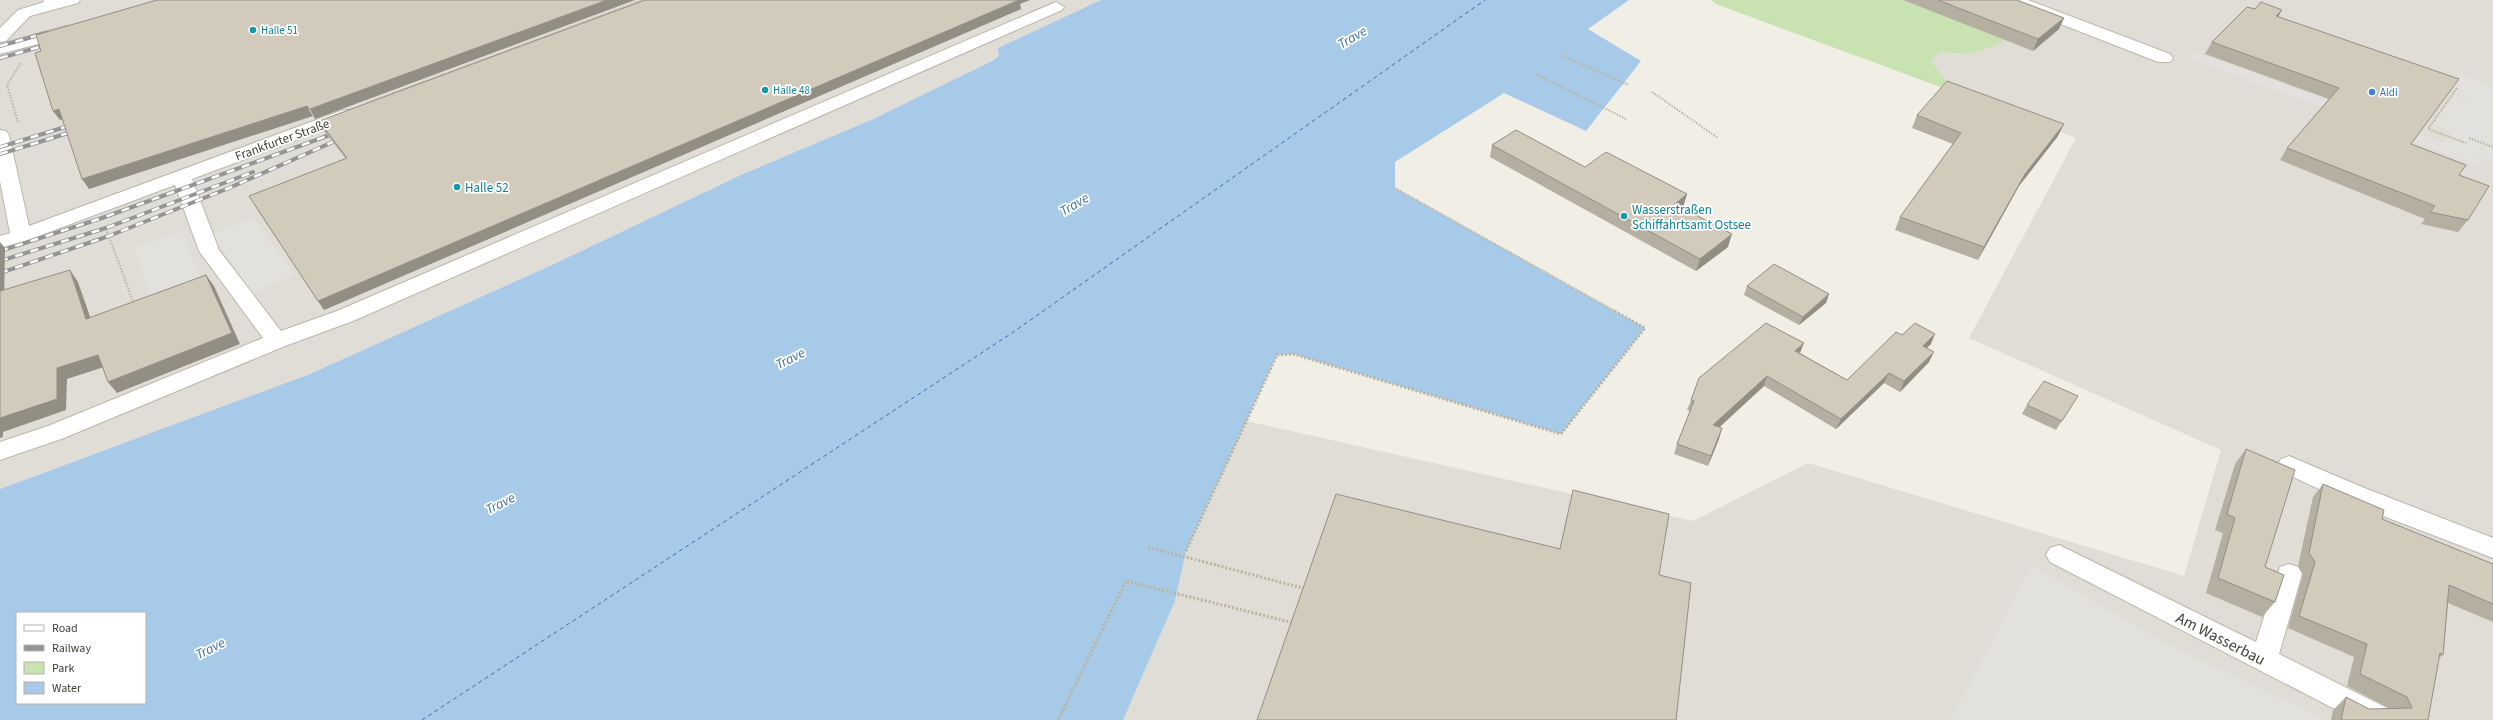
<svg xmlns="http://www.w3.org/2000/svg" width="2493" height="720" font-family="'Source Sans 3',sans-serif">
  <rect width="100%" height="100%" fill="#f1eee6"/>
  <!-- industrial -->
  <g fill="#e0ddd7">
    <path d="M0 0H1101L998 48 999 56 994 60 871 120 743 174 554 264 310 374 0 489Z"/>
    <path d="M1903 0H2493V720H1123L1175 601 1186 551 1246 421 1693 521 1808 463 2184 576 2221 450 1969 338 2076 138 1954 92 1930 61 1940 52 1959 55 2006 40Z"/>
  </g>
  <!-- green -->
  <path fill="#c9e2b2" d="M1711 0H1903L2006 40C1981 52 1968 57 1940 52L1931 61 1954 92 1716 4Z"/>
  <!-- parking -->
  <g fill="#e2e1dd">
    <path d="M2195 52 2444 143 2452 132 2433 125 2455 95 2472 101 2450 90 2461 75 2493 86V163L2477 157 2476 160 2484 168 2189 58Z"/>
    <path d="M253 218 295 275 252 293 212 234Z"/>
    <path d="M182 231 201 279 150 297 134 248Z"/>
    <path d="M2032 565 2165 643 2320 717 2319 720H1951Z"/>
  </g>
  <!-- water -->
  <path fill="#a7cae9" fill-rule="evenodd" d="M1101 0H1629L1588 29 1641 61 1586 131 1504 93 1395 162V188L1645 328 1561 434 1293 354 1277 355 1186 551 1175 601 1123 720H0V489L310 374 554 264 743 174 871 120 994 60 999 56 998 48ZM17 613H145V703H17Z"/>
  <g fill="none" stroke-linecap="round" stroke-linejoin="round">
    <!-- ferry -->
    <path stroke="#3970a5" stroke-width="1" stroke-dasharray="4 3.5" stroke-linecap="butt" d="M422 720 1012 333 1485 0"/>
    <defs>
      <g id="minor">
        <path d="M43 0H80L78 3 30 16 6 41 0 42V28L18 10 44 2Z"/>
        <path d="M2005 0H2028L2170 54 2173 58 2170 62H2158L2007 3Z"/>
        <path d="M1056 2 1064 7 1062 10 353 321 285 346 64 438 0 460V442L48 426 263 338 199 251 175 185 28 240 0 248V236L10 233 0 181V130L6 131 9 135 29 226 343 110H355L358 114 355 118 192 179 219 250 281 331 337 311Z"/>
        <path d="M66 26 72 27 74 31 72 35 0 54V44Z"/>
        <path d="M2289 456 2362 487 2493 538V558L2344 501 2281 471 2277 465 2281 459Z"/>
        <path d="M2059 545 2256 642 2280 567 2289 564 2298 567 2302 574 2279 654 2393 711 2397 720H2356L2050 562 2046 555 2050 548Z"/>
      </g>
    </defs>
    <!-- minor casing -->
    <use href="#minor" stroke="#bcb6a9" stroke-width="2"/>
    <!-- path-far1 -->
    <g stroke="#bcb39c" stroke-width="2" stroke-dasharray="1.5 1.5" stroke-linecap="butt">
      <path d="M1563 56 1629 85"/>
      <path d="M1536 74 1626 119"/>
      <path d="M2457 88 2428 129 2466 143"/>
      <path d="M1652 92 1718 138"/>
      <path d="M367 103 643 0"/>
      <path d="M18 122 7 85 21 63"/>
      <path d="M2469 138 2493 147"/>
      <path d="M1395 188 1615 311"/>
      <path d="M105 226 134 304"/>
    </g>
    <!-- path -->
    <g stroke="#bcb39c" stroke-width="3" stroke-dasharray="2 2" stroke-linecap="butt">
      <path d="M1148 547 1306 589"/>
      <path d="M1186 551 1277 355 1293 354 1561 434 1645 328 1613 310"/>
      <path d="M1058 720 1126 581 1294 623"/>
    </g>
    <!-- minor -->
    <use href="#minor" fill="#fff" fill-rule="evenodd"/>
    <defs>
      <g id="rail">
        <path d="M0 46 46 33"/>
        <path d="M0 58 50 44"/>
        <path d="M0 147 75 124"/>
        <path d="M0 154 78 130"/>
        <path d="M0 251 102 218 338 132"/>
        <path d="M0 261 106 228 253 172"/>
        <path d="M0 273 109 236 229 188 342 138"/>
      </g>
    </defs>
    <!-- rail casing -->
    <use href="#rail" stroke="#949494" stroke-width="4"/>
    <!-- rail -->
    <use href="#rail" stroke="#fff" stroke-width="2.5" stroke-dasharray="8" stroke-linecap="butt"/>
  </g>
  <!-- wall -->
  <g fill="#b5afa2">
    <path d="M1903 0H2017L2064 18 2059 29 2033 51Z"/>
    <path d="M1020 4 1021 9 324 310 255 206 346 159 324 131 319 121Z"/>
    <path d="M2255 9 2282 10 2278 17 2411 144 2459 175 2468 220 2458 232 2421 224 2425 219 2280 160 2287 148 2329 99 2205 54 2212 42Z"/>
    <path d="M1917 115 2058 136 2019 186 1978 260 1895 230 1900 217 1953 144 1912 128Z"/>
    <path d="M1492 145 1585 167 1687 194 1683 207 1682 208 1728 247 1696 271 1490 157Z"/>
    <path d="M1747 286 1829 294 1826 303 1799 325 1744 295Z"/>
    <path d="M1902 335 1931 344 1927 348 1929 362 1900 392 1884 383 1836 429 1764 386 1719 427V439L1708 466 1674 454 1677 444 1690 411 1687 410 1691 400 1800 353 1847 380Z"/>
    <path d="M2027 405H2072L2056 430 2022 414Z"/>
    <path d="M2246 449 2265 567 2275 602 2262 617 2206 593 2223 533 2215 530 2235 464Z"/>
    <path d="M2323 484 2382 519 2493 564V622L2448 603 2443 655 2439 658 2428 720H2331L2333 710 2346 697 2369 709H2391L2347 686 2354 657 2288 628 2303 574 2298 566 2313 497Z"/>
  </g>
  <!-- shaded-wall -->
  <g fill="#938e84">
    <path d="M607 0H635L315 119 310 109Z"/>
    <path d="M1015 0H1030L1020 4 1021 9 324 310 318 301Z"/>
    <path d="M2282 10 2275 21 2276 16Z"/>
    <path d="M2064 18 2059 29 2033 51 2038 39Z"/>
    <path d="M307 106 313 116 89 189 82 179Z"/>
    <path d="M59 109 66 118 60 120 53 111Z"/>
    <path d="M2064 124 2058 136 2019 186 1978 260 1984 247 2025 174Z"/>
    <path d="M1687 194 1683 207 1672 216 1675 204Z"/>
    <path d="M1732 234 1728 247 1696 271 1700 259Z"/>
    <path d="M0 242 5 248 4 304 0 299Z"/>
    <path d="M70 270 78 282 95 331 86 319Z"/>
    <path d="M206 275 214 286 240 344 117 393 108 382Z"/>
    <path d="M1829 294 1826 303 1799 325 1803 317Z"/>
    <path d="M1935 334 1931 344 1918 356 1923 346Z"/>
    <path d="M1804 343 1800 353 1795 351Z"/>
    <path d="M1934 352 1929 362 1900 392 1904 381Z"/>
    <path d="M98 355 107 366 67 379 66 410 3 432V437L0 438V418L57 368Z"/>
    <path d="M1889 373 1884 383 1836 429 1841 419Z"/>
    <path d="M1767 376 1764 386 1710 436 1713 425Z"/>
    <path d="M1722 428 1719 439 1708 466 1711 456Z"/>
  </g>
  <!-- building -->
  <g fill="#d2cbbc" stroke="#938e84">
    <path d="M157 0H607L310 109 307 106 82 179 59 109 53 111 35 53 41 51 36 35Z"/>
    <path d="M645 0H1019L318 301 249 196 347 158 319 121Z"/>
    <path d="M1938 0H2017L2064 18 2038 39Z"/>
    <path d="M2261 2 2282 10 2276 16 2459 79 2411 144 2466 165 2459 175 2489 186 2468 220 2430 212 2435 206 2287 148 2339 88 2212 42 2247 7 2255 9Z"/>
    <path d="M1947 81 2064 124 2025 174 1984 247 1900 217 1961 133 1917 115Z"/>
    <path d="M1516 130 1585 167 1606 152 1687 194 1675 204 1732 234 1700 259 1492 145Z"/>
    <path d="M1774 264 1829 294 1803 317 1747 286Z"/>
    <path d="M70 270 86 319 206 275 232 333 108 382 98 355 57 368V399L0 418V291Z"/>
    <path d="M1766 323 1804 343 1795 351 1847 380 1896 332 1902 335 1915 323 1935 334 1923 346 1934 352 1904 381 1889 373 1841 419 1767 376 1713 425 1722 428 1711 456 1677 444 1694 401 1691 400 1699 378Z"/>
    <path d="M2044 381 2078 396 2062 421 2027 405Z"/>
    <path d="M2246 449 2295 470 2265 567 2284 575 2275 602 2218 578 2235 518 2227 514Z"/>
    <path d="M2323 484 2384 510 2382 519 2493 564V604L2449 585 2443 655 2440 653 2428 720H2341L2346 697 2369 709 2412 708 2407 697 2360 674 2367 644 2299 616 2315 562 2309 553Z"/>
    <path d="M1573 490 1669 514 1659 575 1691 583 1676 720H1257L1336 494 1560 549Z"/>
  </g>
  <!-- markers -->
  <g fill="#0f9aa8" stroke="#fff" stroke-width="1.5">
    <circle cx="253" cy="30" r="4"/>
    <circle cx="765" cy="90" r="4"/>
    <circle cx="457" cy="187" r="4"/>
    <circle cx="1624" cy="216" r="4"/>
  </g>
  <circle fill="#3f7fe0" stroke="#fff" stroke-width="1.5" cx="2372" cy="92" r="4"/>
  <g text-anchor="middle" stroke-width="3.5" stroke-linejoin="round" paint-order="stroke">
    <!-- far-culture labels -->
    <g font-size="11" fill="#0d838f" stroke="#fff" text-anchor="start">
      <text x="261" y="34">Halle 51</text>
      <text x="773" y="94">Halle 48</text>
    </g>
    <!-- far-shop labels -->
    <g font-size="11" fill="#366cbe" stroke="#fff" text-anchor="start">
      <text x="2380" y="96">Aldi</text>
    </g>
    <!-- street labels -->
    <g font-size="13" fill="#433f36" stroke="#fff">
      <text transform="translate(282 139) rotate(-20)" y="5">Frankfurter Straße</text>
    </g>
    <!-- culture labels -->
    <g font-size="13" fill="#0d838f" stroke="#fff" text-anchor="start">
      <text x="465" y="192">Halle 52</text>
      <text x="1632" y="214">Wasserstraßen<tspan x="1632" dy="15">Schiffahrtsamt Ostsee</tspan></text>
    </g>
    <!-- water labels -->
    <g font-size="14" font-style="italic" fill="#3970a5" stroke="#fff">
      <text transform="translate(1352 37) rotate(-31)" y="5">Trave</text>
      <text transform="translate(1074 204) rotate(-31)" y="5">Trave</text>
      <text transform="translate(790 358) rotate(-27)" y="5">Trave</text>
      <text transform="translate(500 503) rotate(-27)" y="5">Trave</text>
      <text transform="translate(210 648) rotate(-27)" y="5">Trave</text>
    </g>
    <!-- near-street labels -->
    <g font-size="16" fill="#433f36" stroke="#fff">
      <text transform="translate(2221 638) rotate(27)" y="6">Am Wasserbau</text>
    </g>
  </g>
  <!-- legend -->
  <rect x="16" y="612" width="130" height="92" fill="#ffffff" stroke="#b4b2af"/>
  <rect x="24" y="625" width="20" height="6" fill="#ffffff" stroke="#b4b2af"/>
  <text x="52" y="632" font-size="12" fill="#433f36">Road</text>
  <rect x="24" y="645" width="20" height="6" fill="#949494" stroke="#b4b2af"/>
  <text x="52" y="652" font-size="12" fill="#433f36">Railway</text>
  <rect x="24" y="662" width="20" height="12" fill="#c9e2b2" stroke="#b4b2af"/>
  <text x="52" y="672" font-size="12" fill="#433f36">Park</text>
  <rect x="24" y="682" width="20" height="12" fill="#a7cae9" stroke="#b4b2af"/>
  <text x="52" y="692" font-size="12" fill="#433f36">Water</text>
</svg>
